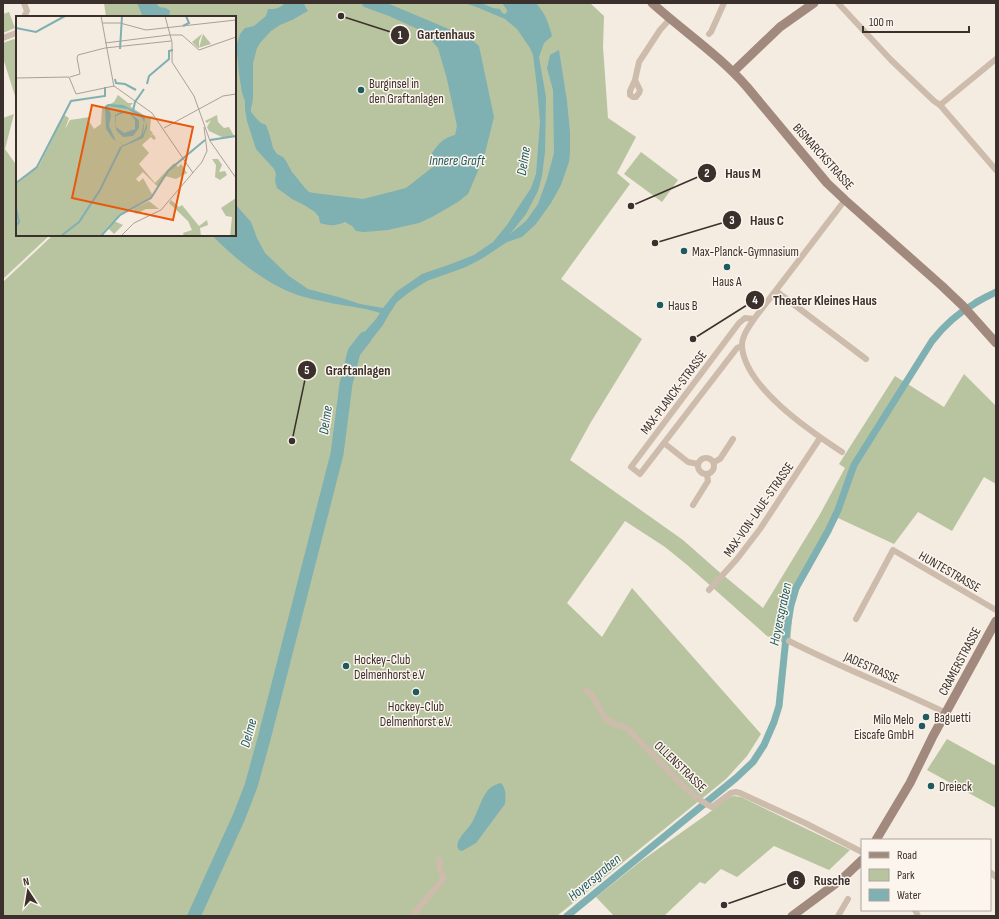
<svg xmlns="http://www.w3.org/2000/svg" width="999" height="919" font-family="'Sofia Sans Condensed',sans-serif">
  <rect width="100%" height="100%" fill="#f4ebe1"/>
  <!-- green -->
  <g fill="#b8c4a0">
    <path d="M104 3H590L604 16 603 47 608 118 636 137 617 173 630 184 561 279 642 339 591 422 570 460 683 540 717 570 763 608 819 516 845 468 839 464 895 376 944 407 964 374 996 406V484L984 477 952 531 918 512 894 544 838 518 800 587 793 609 790 644 781 642 767 636 686 564 665 547 625 521 567 603 602 637 632 588 761 734 747 756 726 779 557 916H3V282L53 235H235V17H106Z"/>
    <path d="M9 12 15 28 3 33V14Z"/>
    <path d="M14 39 17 41V96L16 99 3 58V43Z"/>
    <path d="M14 114 5 149 17 166V235H50L3 279V118Z"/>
    <path d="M641 152 678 180 662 202 624 174Z"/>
    <path d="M947 739 996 766V808L927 770Z"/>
    <path d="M734 796 741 797 850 850 829 870 774 846 737 877 721 869 705 884 700 882 664 916H614L596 897 641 861 706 815 729 797Z"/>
  </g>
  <!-- water -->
  <g fill="#7fb0b2">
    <path d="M137 3H156L159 7 166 8 170 11 169 17H143Z"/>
    <path d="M285 3H304L305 6 308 11 292 20 280 25 271 31 260 43 257 48 253 63V98L252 105 251 108V112L256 118 261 123 266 125 270 136 273 148 277 154 283 157 286 161 292 172 305 188 309 192 314 193 363 199 406 188 434 166 432 153C439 143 443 138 455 135L457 126 447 79 438 48 424 32 389 16 364 7 362 5 363 3H387L470 38 479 46 494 117 484 157 468 194 458 202 432 217 419 223 388 230 364 232 356 231 352 226 345 222C336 226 330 226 320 223L319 217 315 212 304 205 292 199 277 188 275 181 276 174 274 169 256 149 247 121 245 109V101L242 93 239 74 237 53V43L240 34 245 28 254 26 266 16 268 9C275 9 279 9 285 3Z"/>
    <path d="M464 3H481L493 8 500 9 502 13 505 14 507 12V10L502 3H536C546 15 548 21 552 36L544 43 539 57 546 97 545 152 542 176 538 191 526 214 510 234 526 221 538 204 547 179 554 153 553 90 547 68 550 55 559 50 567 101 570 132V152L569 162 561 185 551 203 536 224 522 237 507 242 483 258 466 267 427 281 411 291 397 302 388 316 383 325 364 349 354 352 352 349 360 337 376 319 380 313C362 307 344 306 326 302 312 299 298 296 285 290 261 279 229 254 212 235H235V204L251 222 257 238 265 253 289 276 308 289 342 298 360 304 383 308 396 292 422 274 451 264 474 255 493 242 507 225 519 206 531 188 536 174 540 122 537 87 533 55 530 48 517 29 505 19 474 6Z"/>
    <path d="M501 783C506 788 506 797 505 804L476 843 462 851 459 850C457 847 457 845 458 842 461 835 467 830 471 824 478 813 480 800 488 790 492 786 496 784 501 783Z"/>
  </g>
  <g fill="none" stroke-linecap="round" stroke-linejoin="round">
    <!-- canal -->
    <path stroke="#7fb0b2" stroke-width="7" d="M567 916 736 778 753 762 764 745 774 722 779 706 787 628 791 605 796 588 828 531 838 510 854 465 932 341C943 327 958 313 974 304 981 299 989 296 996 292"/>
    <!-- river -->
    <path stroke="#7fb0b2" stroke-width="13" d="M194 916 239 817 251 786 264 739 337 454 346 384 354 352 365 338"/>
    <!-- minor -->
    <g stroke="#cdbbac" stroke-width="6">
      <path d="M24 3 27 11 24 17"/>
      <path d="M838 3 891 60 934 101 940 105 996 170"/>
      <path d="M709 34 711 32 724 3"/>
      <path d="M3 38 16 33 17 32"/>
      <path d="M635 80 640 90 639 93 636 97H633L630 95V91L635 80 639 62 660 30 670 19"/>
      <path d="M940 105 996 59"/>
      <path d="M776 291 866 359"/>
      <path d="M742 346 737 348 640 474 631 467 739 323 745 318 754 319"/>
      <path d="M664 443 688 462 698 464"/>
      <path d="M842 452C810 431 746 388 742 347 741 337 749 327 754 319L845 200"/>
      <circle cx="706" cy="466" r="8"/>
      <path d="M714 462 720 459 733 439"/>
      <path d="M693 505 708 481 707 475"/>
      <path d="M709 590 737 559 760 529 820 438"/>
      <path d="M856 619 893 550 996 610"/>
      <path d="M789 641C840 667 894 688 946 713"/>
      <path d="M586 690 592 695 605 718 614 724 627 728 684 787 700 800 708 805 712 807 731 793 736 792 740 793 805 823 862 852"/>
      <path d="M990 872 996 877"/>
      <path d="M915 910 918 916"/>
      <path d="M412 916 444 878 440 871 439 860"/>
      <path d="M838 916 848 899"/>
    </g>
    <!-- secondary -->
    <g stroke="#a18a7d" stroke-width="9">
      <path d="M652 3C683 31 719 55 747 87L827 183 845 200 942 286 963 306 996 343"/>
      <path d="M733 72 780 27 814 3"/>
      <path d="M876 840 910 783 933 736 996 621"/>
      <path d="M792 916 842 879 862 860"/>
    </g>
  </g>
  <!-- markers -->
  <g fill="#1f5a5e" stroke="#fbf5ee" stroke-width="1.5">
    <circle cx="361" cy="90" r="4"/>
    <circle cx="684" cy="251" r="4"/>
    <circle cx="727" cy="267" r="4"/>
    <circle cx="660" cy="305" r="4"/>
    <circle cx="346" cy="666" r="4"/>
    <circle cx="416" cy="692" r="4"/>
    <circle cx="926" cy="717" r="4"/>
    <circle cx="922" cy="726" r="4"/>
    <circle cx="931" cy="786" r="4"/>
  </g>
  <g text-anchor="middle" stroke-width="3" stroke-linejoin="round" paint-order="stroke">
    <!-- poi labels -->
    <g font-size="13" fill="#3b302b" stroke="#fbf5ee" text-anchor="start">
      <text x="369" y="88">Burginsel in<tspan x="369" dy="15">den Graftanlagen</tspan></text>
      <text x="692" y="256">Max-Planck-Gymnasium</text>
      <text x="727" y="286" text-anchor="middle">Haus A</text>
      <text x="668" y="310">Haus B</text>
      <text x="354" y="664">Hockey-Club<tspan x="354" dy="15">Delmenhorst e.V</tspan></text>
      <text x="416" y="711" text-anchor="middle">Hockey-Club<tspan x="416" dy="15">Delmenhorst e.V.</tspan></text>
      <text x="934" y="722">Baguetti</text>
      <text x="914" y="724" text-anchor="end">Milo Melo<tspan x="914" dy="15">Eiscafe GmbH</tspan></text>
      <text x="939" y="791">Dreieck</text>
    </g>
    <!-- street labels -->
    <g font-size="13" fill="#3b302b" stroke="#fbf5ee">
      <text transform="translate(824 156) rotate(48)" y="5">BISMARCKSTRASSE</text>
      <text transform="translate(673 392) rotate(-53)" y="5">MAX-PLANCK-STRASSE</text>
      <text transform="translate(758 509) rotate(-55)" y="5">MAX-VON-LAUE-STRASSE</text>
      <text transform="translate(950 571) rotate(30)" y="5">HUNTESTRASSE</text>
      <text transform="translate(959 661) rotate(-62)" y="5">CRAMERSTRASSE</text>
      <text transform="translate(872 667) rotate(24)" y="5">JADESTRASSE</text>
      <text transform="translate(681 766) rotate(44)" y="5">OLLENSTRASSE</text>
    </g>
    <!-- water labels -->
    <g font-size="14" font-style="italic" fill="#1f5a5e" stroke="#fbf5ee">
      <text x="457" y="165">Innere Graft</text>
      <text transform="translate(523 161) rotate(-81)" y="5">Delme</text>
      <text transform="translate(325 420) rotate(-82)" y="5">Delme</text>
      <text transform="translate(780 614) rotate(-78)" y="5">Hoyersgraben</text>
      <text transform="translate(248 733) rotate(-75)" y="5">Delme</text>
      <text transform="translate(594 877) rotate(-40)" y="5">Hoyersgraben</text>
    </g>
  </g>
  <!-- overview -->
  <g transform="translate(16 16)">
    <rect width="220" height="220" fill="#f4ebe1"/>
    <path d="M186 18 183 25V32L187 18 195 28 182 32 176 26ZM102 79 112 87H117L114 90 118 93 131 101 138 100 135 102 134 114 137 117 134 120 137 118 140 122 138 124 135 121 126 129 133 137 123 148 139 167 158 147 162 151 165 148 171 157 160 163 149 160 142 171 127 156 120 163 123 166 127 162 137 180 103 199 95 194 103 199 98 205 107 209 98 218 92 212 97 205 84 220H0V167L23 150 48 99 53 102 49 113 54 104 74 101 73 105 78 113 85 108 86 92 98 86ZM201 99 202 106 208 112 213 111 218 120 208 122 193 115 191 111 195 104 191 107 189 105ZM202 143 206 149 203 156 209 155 211 159 204 164 199 161 200 149 196 143ZM220 182V220H214L216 201 210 200 205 192ZM155 184 163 191 166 189 183 210 191 204 192 209 184 212 185 220H168L167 217 176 214 172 205 153 187ZM133 185 143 193H130L120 198 117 193Z" fill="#b8c4a0"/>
    <path d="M92 88 107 89 129 100 127 119 131 106V112L127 122 104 132 107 129 97 123 90 113 89 90ZM92 90 112 93 126 102 128 106 125 120 108 129 100 125 93 110 95 99ZM106 95 110 96 100 100V111L108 117 119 113V104L113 97 123 104V112L117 120 107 121 100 114 99 99Z" fill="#7fb0b2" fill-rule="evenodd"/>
    <path fill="none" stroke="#7fb0b2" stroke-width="2" d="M167 10 173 7 170 0M0 12 20 16 49 0M104 33 106 0M99 63 100 67 109 68 120 74M131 68 133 60 153 43V35L157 34M117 95 119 86 128 73M194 124 220 120M0 167 21 151 55 85 89 80V71M0 192 3 206 0 210M45 220 63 206 84 174 105 131M85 220 104 199 135 182 152 155 189 124"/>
    <path fill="none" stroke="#aaa098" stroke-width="1" d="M85 0 98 71M149 0 156 26V46L178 80 194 125 220 162M86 7H104L130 14 220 4M153 19H166L183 34 220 21M89 27 153 19M54 61 64 58 61 42 62 39 89 32 155 25M0 62 53 61 60 78 98 70M98 70 136 97 177 157M148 112 207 80 220 78M105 220 118 207 145 194 186 146 191 135 188 111"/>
    <path fill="#e8590c" fill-opacity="0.15" stroke="#e8590c" stroke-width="2" d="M76 89 177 111 157 204 56 182Z"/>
    <rect width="220" height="220" fill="none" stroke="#3b302b" stroke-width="2"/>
  </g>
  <!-- callouts -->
  <path fill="none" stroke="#3b302b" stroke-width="1.5" d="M341 16L400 35M631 206L707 173M655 243L732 220M693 339L755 300M292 441L307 370M724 905L796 880"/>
  <g fill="#3b302b" stroke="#fbf5ee" stroke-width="1.5">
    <circle cx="341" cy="16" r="4"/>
    <circle cx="631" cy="206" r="4"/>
    <circle cx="655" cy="243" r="4"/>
    <circle cx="693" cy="339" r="4"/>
    <circle cx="292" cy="441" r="4"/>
    <circle cx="724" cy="905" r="4"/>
    <circle cx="400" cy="35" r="10"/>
    <circle cx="707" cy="173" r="10"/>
    <circle cx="732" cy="220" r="10"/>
    <circle cx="755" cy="300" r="10"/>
    <circle cx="307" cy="370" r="10"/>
    <circle cx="796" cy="880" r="10"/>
  </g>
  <g font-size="12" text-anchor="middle" font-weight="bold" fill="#fff">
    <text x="400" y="39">1</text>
    <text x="707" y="177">2</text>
    <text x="732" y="224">3</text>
    <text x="755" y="304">4</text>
    <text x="307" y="374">5</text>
    <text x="796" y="885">6</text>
  </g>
  <g font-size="14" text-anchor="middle" font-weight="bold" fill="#3b302b" stroke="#fbf5ee" stroke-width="3" stroke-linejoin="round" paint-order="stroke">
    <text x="446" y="39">Gartenhaus</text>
    <text x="743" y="178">Haus M</text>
    <text x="767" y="225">Haus C</text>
    <text x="825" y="305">Theater Kleines Haus</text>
    <text x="358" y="375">Graftanlagen</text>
    <text x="832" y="885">Rusche</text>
  </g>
  <!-- border -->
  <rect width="999" height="919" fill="none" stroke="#3b302b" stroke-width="8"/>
  <!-- legend -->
  <rect x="861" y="839" width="130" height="72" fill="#fbf5ee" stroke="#aea6a0"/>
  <rect x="869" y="852" width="20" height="6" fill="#a18a7d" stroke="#aea6a0"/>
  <text x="897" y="859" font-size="12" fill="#3b302b">Road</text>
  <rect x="869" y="869" width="20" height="12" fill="#b8c4a0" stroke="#aea6a0"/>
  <text x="897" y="879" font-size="12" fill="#3b302b">Park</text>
  <rect x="869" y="889" width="20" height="12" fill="#7fb0b2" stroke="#aea6a0"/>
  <text x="897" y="899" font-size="12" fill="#3b302b">Water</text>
  <!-- north arrow -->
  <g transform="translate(28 891) rotate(348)" stroke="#fbf5ee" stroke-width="3" paint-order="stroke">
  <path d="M0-3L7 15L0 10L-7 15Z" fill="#3b302b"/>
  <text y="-6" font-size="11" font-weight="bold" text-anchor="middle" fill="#3b302b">N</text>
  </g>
  <!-- scale -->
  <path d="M863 26v6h106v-6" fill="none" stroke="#3b302b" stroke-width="2"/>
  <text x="869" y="26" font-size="12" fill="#3b302b" stroke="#fbf5ee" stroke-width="3" paint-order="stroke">100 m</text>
</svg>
